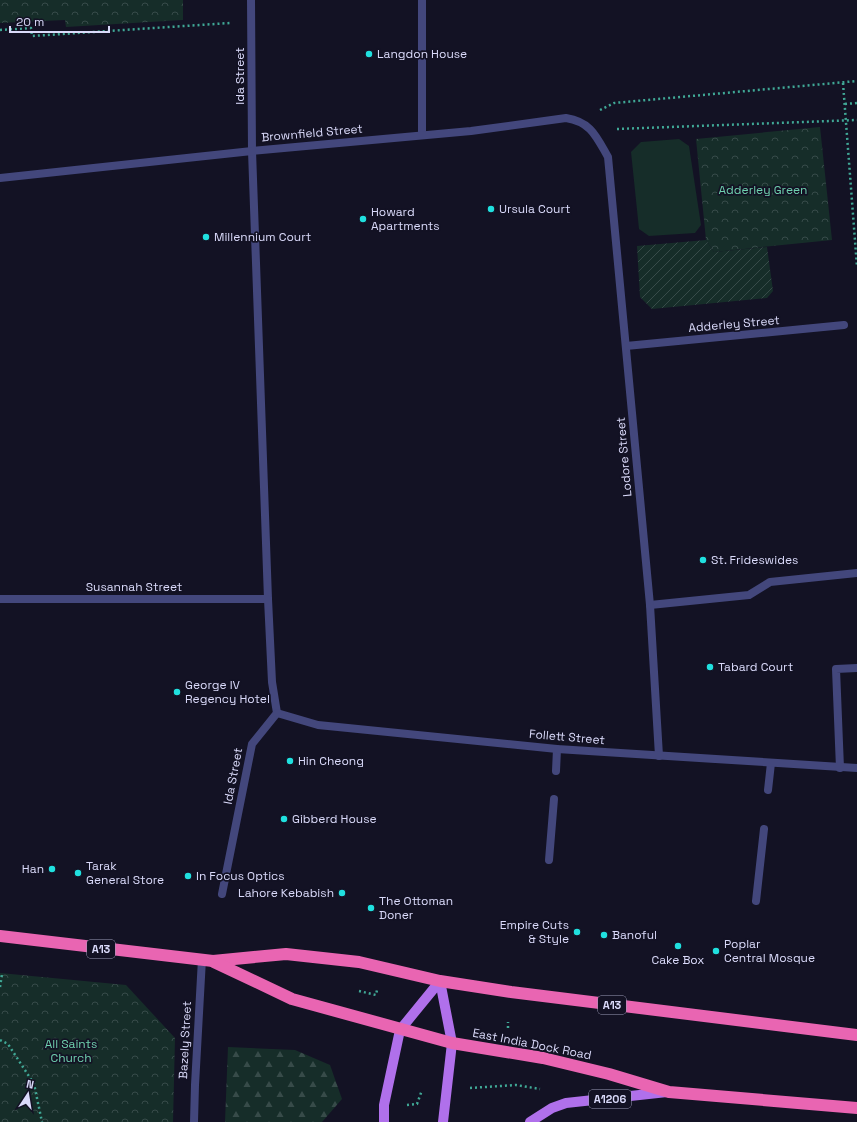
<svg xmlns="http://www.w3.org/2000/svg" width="857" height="1122" font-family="'Space Grotesk',sans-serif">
  <defs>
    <pattern id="forest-firs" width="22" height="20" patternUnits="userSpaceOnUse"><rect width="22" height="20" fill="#162d29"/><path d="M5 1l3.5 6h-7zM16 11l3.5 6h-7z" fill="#374b49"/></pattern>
    <pattern id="park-crowns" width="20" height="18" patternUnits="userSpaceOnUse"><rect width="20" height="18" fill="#162d29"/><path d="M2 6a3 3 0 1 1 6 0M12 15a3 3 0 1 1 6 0" fill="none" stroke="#374b49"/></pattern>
    <pattern id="garden-furrows" width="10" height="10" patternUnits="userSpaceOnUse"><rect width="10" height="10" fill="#162d29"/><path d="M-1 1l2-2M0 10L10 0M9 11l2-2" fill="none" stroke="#374b49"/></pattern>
  </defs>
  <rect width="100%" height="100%" fill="#131224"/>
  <!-- forest -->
  <path fill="url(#forest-firs)" d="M228 1047 295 1050 330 1065 342 1099 322 1122H225Z"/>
  <!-- park -->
  <g fill="url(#park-crowns)">
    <path d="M0 0H183V20L66 27 65 20 0 23Z"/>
    <path d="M820 127 832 240 714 252 706 240 696 139Z"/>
    <path d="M0 973 126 985 175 1038 173 1122H0Z"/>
  </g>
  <!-- garden -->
  <path fill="url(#garden-furrows)" d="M706 240 714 252 767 247 773 291 767 298 652 309 640 297 637 246Z"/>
  <!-- pitch -->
  <path fill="#162d29" d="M679 139 689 146 701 225 695 233 649 236 639 229 631 152 641 142Z"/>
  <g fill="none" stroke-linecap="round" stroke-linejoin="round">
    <!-- path -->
    <g stroke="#40a896" stroke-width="2.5" stroke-dasharray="2 3" stroke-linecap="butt">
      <path d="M0 30 31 28 32 36 230 23"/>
      <path d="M843 83 857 267"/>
      <path d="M845 104 857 103"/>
      <path d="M600 110 614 103 857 81"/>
      <path d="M617 129 857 120"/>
      <path d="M0 987 2 974"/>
      <path d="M359 991 376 995 377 990"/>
      <path d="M508 1028V1022"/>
      <path d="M0 1040 8 1044 34 1084 42 1122"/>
      <path d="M470 1088 516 1085 540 1089"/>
      <path d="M407 1105 417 1104 422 1090"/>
    </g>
    <!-- lane -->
    <g stroke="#43477c" stroke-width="8">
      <path d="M422 0V135"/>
      <path d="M252 151 268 599"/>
      <path d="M650 605 749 595 770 582 857 573"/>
      <path d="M840 768 836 669 857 668"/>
      <path d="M556 771 557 749"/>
      <path d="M768 790 771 763"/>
      <path d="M549 860 554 799"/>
      <path d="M756 901 764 829"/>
    </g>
    <!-- street -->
    <g stroke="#43477c" stroke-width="8">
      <path d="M251 0 252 151"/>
      <path d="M0 178 252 151 471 131 566 118C591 122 596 136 608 157L650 605 659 756"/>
      <path d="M626 346 844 325"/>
      <path d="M0 599H268L272 682 277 713 252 744 222 894"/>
      <path d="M277 713 318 725 557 749 857 768"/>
      <path d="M194 1122 195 1085 202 959"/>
    </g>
    <!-- primary -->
    <g stroke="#b070eb" stroke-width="10">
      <path d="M440 981 452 1043 443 1122"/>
      <path d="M384 1122V1105L400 1030 440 981"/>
      <path d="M530 1122 552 1108 566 1103 667 1092"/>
    </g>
    <!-- highway -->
    <g stroke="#e965b2" stroke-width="12">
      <path d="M0 936 213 961 286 954 359 962 440 981 511 992 857 1035"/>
      <path d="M214 962 292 999 452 1043 543 1058 609 1074 669 1092 857 1108"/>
    </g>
  </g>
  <!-- markers -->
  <g fill="#20e0df" stroke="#131224" stroke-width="1.5">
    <circle cx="369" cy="54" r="4"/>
    <circle cx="491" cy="209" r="4"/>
    <circle cx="363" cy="219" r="4"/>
    <circle cx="206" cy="237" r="4"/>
    <circle cx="703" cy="560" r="4"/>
    <circle cx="710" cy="667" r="4"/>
    <circle cx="177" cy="692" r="4"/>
    <circle cx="290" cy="761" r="4"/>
    <circle cx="284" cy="819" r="4"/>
    <circle cx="52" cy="869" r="4"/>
    <circle cx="78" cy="873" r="4"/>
    <circle cx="188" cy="876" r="4"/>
    <circle cx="342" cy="893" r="4"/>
    <circle cx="371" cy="908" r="4"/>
    <circle cx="577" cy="932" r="4"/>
    <circle cx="604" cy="935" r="4"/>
    <circle cx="678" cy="946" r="4"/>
    <circle cx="716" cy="951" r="4"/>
  </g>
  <g text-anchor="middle" stroke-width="3.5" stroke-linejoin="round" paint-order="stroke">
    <!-- shield labels -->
    <g fill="#131224" stroke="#9e9eba" stroke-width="1">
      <rect x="87" y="940" width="28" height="18" rx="3"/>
      <rect x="598" y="996" width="28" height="18" rx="3"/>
      <rect x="589" y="1090" width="42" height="18" rx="3"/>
    </g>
    <g font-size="11" font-weight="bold" fill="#dadafa">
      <text x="101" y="953">A13</text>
      <text x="612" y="1009">A13</text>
      <text x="610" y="1103">A1206</text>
    </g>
    <!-- poi labels -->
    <g font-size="12" fill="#dadafa" stroke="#131224" text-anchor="start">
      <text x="377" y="58">Langdon House</text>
      <text x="499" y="213">Ursula Court</text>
      <text x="371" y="216">Howard<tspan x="371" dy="14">Apartments</tspan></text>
      <text x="214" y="241">Millennium Court</text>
      <text x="711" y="564">St. Frideswides</text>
      <text x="718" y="671">Tabard Court</text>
      <text x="185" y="689">George IV<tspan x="185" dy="14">Regency Hotel</tspan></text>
      <text x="298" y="765">Hin Cheong</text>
      <text x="292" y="823">Gibberd House</text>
      <text x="86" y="870">Tarak<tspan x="86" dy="14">General Store</tspan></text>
      <text x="44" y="873" text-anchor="end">Han</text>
      <text x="196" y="880">In Focus Optics</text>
      <text x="334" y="897" text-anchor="end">Lahore Kebabish</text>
      <text x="379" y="905">The Ottoman<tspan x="379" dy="14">Doner</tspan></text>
      <text x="569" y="929" text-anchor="end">Empire Cuts<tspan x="569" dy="14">&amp; Style</tspan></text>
      <text x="612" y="939">Banoful</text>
      <text x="724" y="948">Poplar<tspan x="724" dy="14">Central Mosque</tspan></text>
      <text x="678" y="964" text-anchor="middle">Cake Box</text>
    </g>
    <!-- street labels -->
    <g font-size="12" fill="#dadafa" stroke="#131224">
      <text transform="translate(240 76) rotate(-90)" y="4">Ida Street</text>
      <text transform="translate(312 133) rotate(-5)" y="4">Brownfield Street</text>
      <text transform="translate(734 324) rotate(-5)" y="4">Adderley Street</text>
      <text transform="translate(624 457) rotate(-95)" y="4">Lodore Street</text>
      <text x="134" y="591">Susannah Street</text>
      <text transform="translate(567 737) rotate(5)" y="4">Follett Street</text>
      <text transform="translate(233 776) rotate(-79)" y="4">Ida Street</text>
      <text transform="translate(185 1040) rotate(-87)" y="4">Bazely Street</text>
      <text transform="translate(532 1044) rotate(11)" y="4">East India Dock Road</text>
    </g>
    <!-- park labels -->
    <g font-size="12" fill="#6fd0ae" stroke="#131224">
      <text x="763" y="194">Adderley Green</text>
      <text x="71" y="1048">All Saints<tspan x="71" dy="14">Church</tspan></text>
    </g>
  </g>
  <!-- north arrow -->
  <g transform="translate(28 1094) rotate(12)" stroke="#131224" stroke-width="3" paint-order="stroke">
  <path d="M0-3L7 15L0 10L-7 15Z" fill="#dadafa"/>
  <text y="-6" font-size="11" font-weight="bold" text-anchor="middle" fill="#dadafa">N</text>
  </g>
  <!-- scale -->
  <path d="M10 26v6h99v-6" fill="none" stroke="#dadafa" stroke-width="2"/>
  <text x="16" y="26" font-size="12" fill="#dadafa" stroke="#131224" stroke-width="3" paint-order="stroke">20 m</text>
</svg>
